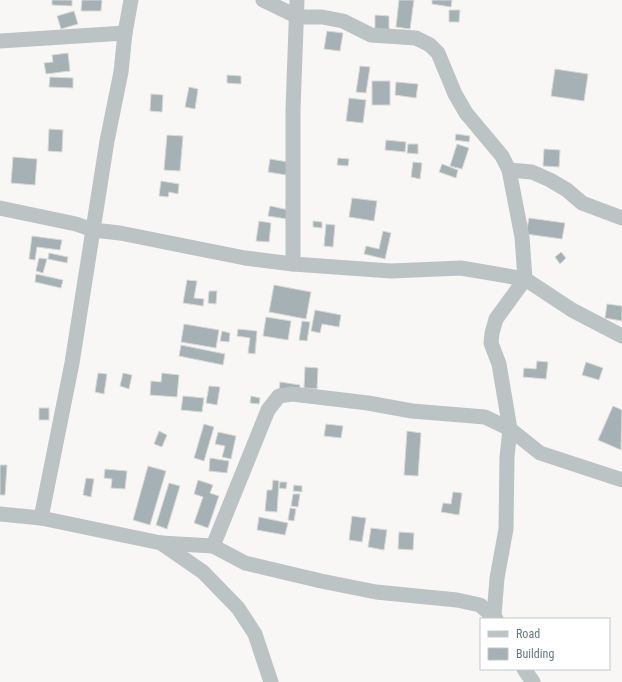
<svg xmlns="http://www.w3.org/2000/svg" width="622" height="682" font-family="'Roboto Condensed',sans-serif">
  <rect width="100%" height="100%" fill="#f8f7f5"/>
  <!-- building -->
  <g fill="#a5b1b4" stroke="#d9d9d7">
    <path d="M52 0H72V6L52 5Z"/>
    <path d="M82 0H102L101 11H81Z"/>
    <path d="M399 0H414L410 29 396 27Z"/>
    <path d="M432 0H452L451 7 432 4Z"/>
    <path d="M449 10H460L459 22H449Z"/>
    <path d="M74 11 78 24 61 29 57 16Z"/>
    <path d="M375 15 389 16V30H375Z"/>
    <path d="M327 31 343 33 340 51 324 49Z"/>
    <path d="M68 53 70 71 46 74 44 63 53 62 52 55Z"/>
    <path d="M360 66 370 67 366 93 356 92Z"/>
    <path d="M555 69 588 74 584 101 551 96Z"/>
    <path d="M227 75 241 76V84L227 83Z"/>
    <path d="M50 77 73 78V88L49 87Z"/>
    <rect x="372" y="81" width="18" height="24"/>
    <path d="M396 82 418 84 416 98 395 95Z"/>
    <path d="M189 87 198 89 195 109 185 107Z"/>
    <path d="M151 94 163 95 162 112 150 111Z"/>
    <path d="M349 98 366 100 363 123 346 121Z"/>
    <path d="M49 129 63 130 62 152 48 151Z"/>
    <path d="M456 134 470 136 469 142 455 140Z"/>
    <path d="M167 135 183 136 180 171 164 170Z"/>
    <path d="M386 140 406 142 405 152 385 150Z"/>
    <path d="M408 144H418V154L407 153Z"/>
    <path d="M457 144 469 148 462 169 450 166Z"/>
    <path d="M544 149 560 150 559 167 543 166Z"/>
    <path d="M13 157 37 159 35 185 11 183Z"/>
    <path d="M338 158 349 159 348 166 337 165Z"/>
    <path d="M270 159 288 162 286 175 268 172Z"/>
    <path d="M413 162 422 163 420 179 411 177Z"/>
    <path d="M442 164 458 170 456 178 439 172Z"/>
    <path d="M161 181 179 184 178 194 169 192 168 197 159 196Z"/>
    <path d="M352 198 377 201 374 221 349 217Z"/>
    <path d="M270 206 289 210 287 219 268 216Z"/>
    <path d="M529 218 565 223 562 239 526 234Z"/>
    <path d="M259 221 271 223 269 242 256 241Z"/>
    <path d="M313 221 322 222V228L313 227Z"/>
    <path d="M326 224 335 225 333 247 324 246Z"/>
    <path d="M383 231 391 233 385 259 364 254 366 246 379 249Z"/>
    <path d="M32 236 62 240 60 250 37 247 35 260 29 259Z"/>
    <path d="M561 252 566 258 560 264 555 257Z"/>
    <path d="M49 253 68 257 67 263 48 259Z"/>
    <path d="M39 258 47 259 43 273 36 271Z"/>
    <path d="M36 274 63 280 61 288 35 282Z"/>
    <path d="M187 280 197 281 194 298 204 299 203 306 183 303Z"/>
    <path d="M274 285 311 292 306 319 269 312Z"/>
    <path d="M209 291H217L216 304 208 303Z"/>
    <path d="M607 304 622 306V321L605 318Z"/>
    <path d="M315 310 341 315 339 327 322 324 320 333 311 331Z"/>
    <path d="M266 317 291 321 288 340 263 336Z"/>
    <path d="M302 321 310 322 307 341 299 340Z"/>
    <path d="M184 324 219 330 216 348 181 342Z"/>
    <path d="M238 329 257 331 255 354 248 353 250 338 237 336Z"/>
    <path d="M222 331 230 333 229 342 220 341Z"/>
    <path d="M181 345 225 354 223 365 179 356Z"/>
    <path d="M537 361 548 362 546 379 523 377 524 368 536 369Z"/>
    <path d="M586 362 603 368 599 380 582 375Z"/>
    <path d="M305 367 318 368 317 389 304 388Z"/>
    <path d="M98 373 107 374 104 394 95 392Z"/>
    <path d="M123 373 132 375 129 389 120 386Z"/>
    <path d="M162 373 179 375 177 397 150 395 151 381 161 382Z"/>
    <path d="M280 382 300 385 299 395 279 392Z"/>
    <path d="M209 386 220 387 217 405 206 403Z"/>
    <path d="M183 396 204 398 202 412 181 410Z"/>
    <path d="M251 396 260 398 259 404 250 403Z"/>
    <path d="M613 406 622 410 621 450 598 440Z"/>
    <rect x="39" y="408" width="10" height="12"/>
    <path d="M204 424 214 427 204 461 194 458Z"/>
    <path d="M326 424 343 426 341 438 324 436Z"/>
    <path d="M159 431 167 435 162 447 154 444Z"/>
    <path d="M407 431 421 433 418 476 404 475Z"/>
    <path d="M218 432 236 436 231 459 222 457 225 446 215 444Z"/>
    <path d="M210 458 229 461 227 473 209 471Z"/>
    <path d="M0 465H7L5 495H0Z"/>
    <path d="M148 466 166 471 150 525 133 520Z"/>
    <path d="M105 469 127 471 125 489 111 488 112 479 104 478Z"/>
    <path d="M86 478 94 479 91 497 83 495Z"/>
    <path d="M198 480 213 485 210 493 219 496 208 528 194 523 203 497 194 494Z"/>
    <path d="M273 480 279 481 277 512 265 511 267 490H272Z"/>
    <path d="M280 482H287L286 489 279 488Z"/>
    <path d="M169 483 180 486 167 529 156 525Z"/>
    <path d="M294 485 302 486V492L293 491Z"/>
    <path d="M453 492 462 493 459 515 441 512 443 503 451 504Z"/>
    <path d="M293 494H300L298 507 291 506Z"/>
    <path d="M290 508 296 509 294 521 288 520Z"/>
    <path d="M352 516 366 518 362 542 349 540Z"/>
    <path d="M259 517 288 523 285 535 257 530Z"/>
    <path d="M371 528 387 530 384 550 368 547Z"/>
    <path d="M399 532 414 533 413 550 398 549Z"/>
  </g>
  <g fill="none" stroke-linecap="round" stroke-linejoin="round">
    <!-- street -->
    <g stroke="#bcc3c5" stroke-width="15">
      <path d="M263 0 298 17H322L343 21 371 35 416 38 430 45 438 53 455 94 466 113 502 156 509 170 522 237 525 279 496 319 492 333 491 343 499 364 510 429 507 457 506 529 497 578 494 616"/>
      <path d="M0 41 125 33"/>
      <path d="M509 170 532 172 550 180 567 190 582 203 622 218"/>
      <path d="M0 208 76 224 93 230 120 233 245 258 293 264 391 271 461 268 525 279 572 310 622 336"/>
      <path d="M293 264V110L297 0"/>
      <path d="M0 514 41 518 161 543 213 546 245 563 321 581 376 592 457 600 480 605 496 619"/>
      <path d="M41 518 72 363 107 141 121 72 125 33 131 0"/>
      <path d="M161 543 203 572 238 608 255 634 271 682"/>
      <path d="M213 546 268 410 279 396 292 394 368 403 412 411 485 417 510 429 540 453 622 480"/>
      <path d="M524 669 533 682"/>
    </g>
  </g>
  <!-- legend -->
  <rect x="480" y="618" width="130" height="52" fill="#ffffff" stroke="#c1c9cc"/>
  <rect x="488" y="631" width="20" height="6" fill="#bcc3c5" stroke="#c1c9cc"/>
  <text x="516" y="638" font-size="12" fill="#63797f">Road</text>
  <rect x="488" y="648" width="20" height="12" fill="#a5b1b4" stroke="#c1c9cc"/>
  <text x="516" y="658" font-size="12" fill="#63797f">Building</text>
</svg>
